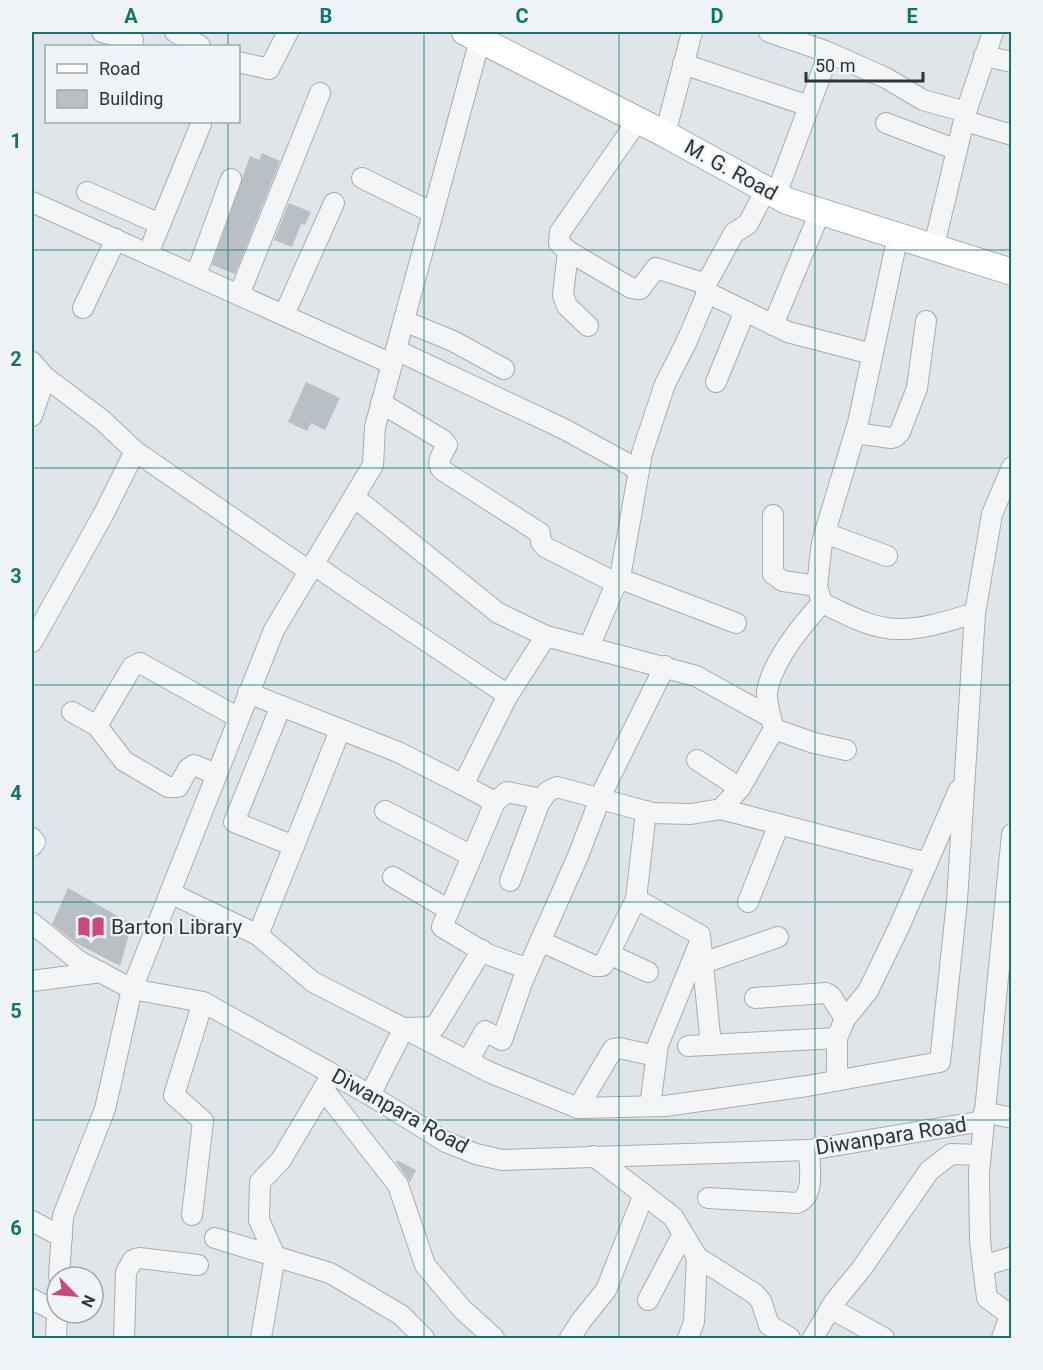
<svg xmlns="http://www.w3.org/2000/svg" width="1043" height="1370" font-family="Roboto,sans-serif">
  <rect width="100%" height="100%" fill="#e0e5e9"/>
  <!-- building -->
  <g fill="#b8c0c5">
    <path d="M262 153 280 161 235 274 212 265 250 156 259 160Z"/>
    <path d="M289 203 311 212 305 225 301 224 292 247 274 240Z"/>
    <path d="M306 382 340 398 325 430 311 423 307 431 288 422Z"/>
    <path d="M68 888 132 924 120 966 76 943 52 924Z"/>
    <path d="M397 1160 416 1170 410 1182 396 1162Z"/>
  </g>
  <g fill="none" stroke-linecap="round" stroke-linejoin="round">
    <defs>
      <g id="minor">
        <path d="M102 32 133 40"/>
        <path d="M175 32 200 46"/>
        <path d="M769 32 825 51 886 78 923 100 966 112"/>
        <path d="M984 56 1012 62"/>
        <path d="M238 62 269 69 288 32"/>
        <path d="M683 64 809 106"/>
        <path d="M638 120 560 232 559 243 568 251 631 288 640 289 656 268 706 284"/>
        <path d="M965 121 1012 135"/>
        <path d="M886 123 957 150"/>
        <path d="M665 134 692 32"/>
        <path d="M362 178 433 213"/>
        <path d="M87 192 160 224"/>
        <path d="M776 195 829 53"/>
        <path d="M32 202 392 364"/>
        <path d="M898 235 858 423 822 542 817 586 822 603C846 614 873 630 901 629 926 629 951 620 975 613L992 514 1012 467"/>
        <path d="M934 246 966 112 993 32"/>
        <path d="M568 251 563 295 567 306 588 326"/>
        <path d="M148 254 201 124"/>
        <path d="M196 275 231 179"/>
        <path d="M706 292 788 332 872 354"/>
        <path d="M239 295 320 93"/>
        <path d="M83 308 116 239"/>
        <path d="M284 315 334 203"/>
        <path d="M404 321 453 341 504 369"/>
        <path d="M773 325 820 212"/>
        <path d="M396 350 564 429 639 470"/>
        <path d="M32 362 45 377 102 420 135 451"/>
        <path d="M716 382 745 311"/>
        <path d="M381 403 443 440 447 445C443 454 435 461 442 470L540 533 541 542 545 547 616 583"/>
        <path d="M32 416 45 377"/>
        <path d="M855 433 891 438 895 437 900 432 917 388 926 321"/>
        <path d="M354 497 498 613 546 636 696 676 770 717"/>
        <path d="M773 515V574L783 581 817 586"/>
        <path d="M825 533 887 556"/>
        <path d="M313 564C377 609 443 652 508 695L546 636"/>
        <path d="M618 578 736 623"/>
        <path d="M32 642 103 515 135 451 309 571"/>
        <path d="M589 647 621 572 642 453 665 384 686 343 706 296V284L734 233 748 224 766 189"/>
        <path d="M248 693 398 752 463 785 508 695"/>
        <path d="M281 706 234 822 294 846 258 935 313 982 489 1072 578 1108 665 1106 807 1086 940 1062 957 901 975 613"/>
        <path d="M72 712 97 726 124 761 168 787H178L188 769 194 765 216 774"/>
        <path d="M97 726 132 667 140 663 239 718"/>
        <path d="M774 729 814 743 846 750"/>
        <path d="M697 760 740 788"/>
        <path d="M463 785 495 802 442 927 487 954 528 969"/>
        <path d="M495 802 507 792 542 799"/>
        <path d="M721 809 927 863"/>
        <path d="M385 811 472 856"/>
        <path d="M32 838 35 842 32 846"/>
        <path d="M294 846 340 730"/>
        <path d="M393 877 449 910"/>
        <path d="M510 881 539 804 547 792 557 787 652 813 691 814 721 809 740 788 774 729C771 718 766 704 767 692 772 661 801 626 822 603"/>
        <path d="M170 893 258 935"/>
        <path d="M636 899 700 935 711 1045"/>
        <path d="M748 902 779 824"/>
        <path d="M32 923 79 961 132 989 203 1002 370 1095 446 1142 476 1154 502 1160 809 1150 983 1121"/>
        <path d="M540 941 595 966H602L604 964 636 899 646 811"/>
        <path d="M609 954 648 972"/>
        <path d="M703 963 778 937"/>
        <path d="M32 981 101 972"/>
        <path d="M755 998 826 993 831 996 845 1019"/>
        <path d="M688 1046 837 1038"/>
        <path d="M468 1061 485 1031 502 1040 523 980 578 856 603 791 665 666"/>
        <path d="M837 1080V1038L845 1019 868 991 899 927 959 790"/>
        <path d="M323 1089 398 1185 425 1265 462 1309 494 1338"/>
        <path d="M370 1095 404 1028 435 1027 482 950"/>
        <path d="M650 1106 658 1045 700 942"/>
        <path d="M578 1108 613 1049 619 1048 656 1056"/>
        <path d="M984 1112 1012 1118"/>
        <path d="M594 1156 673 1217 697 1257 694 1322 688 1338"/>
        <path d="M708 1198 797 1203C816 1196 809 1166 809 1150"/>
        <path d="M192 1215 203 1121 174 1095 203 1002"/>
        <path d="M32 1221 62 1237"/>
        <path d="M215 1238 330 1273 401 1315 424 1338"/>
        <path d="M697 1257 755 1294 761 1301 769 1325 790 1338"/>
        <path d="M983 1266 1012 1257"/>
        <path d="M59 1277 63 1216 105 1109 132 989 274 630 373 465 375 427 482 32"/>
        <path d="M32 1299 57 1312"/>
        <path d="M648 1300 683 1234"/>
        <path d="M830 1308 884 1338"/>
        <path d="M56 1338 57 1313"/>
        <path d="M124 1338 126 1272 133 1260 139 1258 198 1265"/>
        <path d="M261 1338 275 1256 259 1220 260 1182 281 1160 328 1081"/>
        <path d="M570 1338 581 1321 606 1290 644 1194"/>
        <path d="M813 1338 835 1301 862 1268 929 1171 951 1154 980 1155"/>
        <path d="M1002 1338 1010 1315 987 1298 980 1241 979 1173 1012 834"/>
      </g>
      <path id="major" d="M465 32 665 134 787 201 1012 272"/>
    </defs>
    <!-- minor casing -->
    <use href="#minor" stroke="#a5adb3" stroke-width="22"/>
    <!-- major casing -->
    <use href="#major" stroke="#a0acb4" stroke-width="28"/>
    <!-- minor -->
    <use href="#minor" stroke="#f3f5f7" stroke-width="20"/>
    <!-- major -->
    <use href="#major" stroke="#fff" stroke-width="26"/>
  </g>
  <!-- grid -->
  <path fill="none" stroke="#0f766e" stroke-width="1.5" stroke-opacity="0.55" d="M228 32V46M424 32V1338M619 32V1338M815 32V1338M228 122V1338M32 250H1012M32 468H1012M32 685H1012M32 902H1012M32 1120H1012"/>
  <!-- icons -->
  <defs>
    <symbol id="library-bare" viewBox="-9 -9 18 18"><path d="M-6-4Q-3-5.5-.7-3.5V5Q-3 3-6 4ZM6-4Q3-5.5 .7-3.5V5Q3 3 6 4Z" fill="#c94a79" stroke="#f0f4f6" stroke-width="2.5" paint-order="stroke"/></symbol>
  </defs>
  <g fill-rule="evenodd">
    <use href="#library-bare" x="72" y="908" width="38" height="38"/>
  </g>
  <g text-anchor="middle" stroke-width="4.5" stroke-linejoin="round" paint-order="stroke">
    <!-- street labels -->
    <g font-size="21" fill="#29363f" stroke="#f0f4f6">
      <text transform="translate(731 170) rotate(29)" y="7">M. G. Road</text>
      <text transform="translate(400 1111) rotate(29)" y="7">Diwanpara Road</text>
      <text transform="translate(891 1136) rotate(-9)" y="7">Diwanpara Road</text>
    </g>
    <!-- poi labels -->
    <g font-size="21" fill="#29363f" stroke="#f0f4f6" text-anchor="start">
      <text x="111" y="934">Barton Library</text>
    </g>
  </g>
  <!-- border -->
  <rect width="1043" height="1370" fill="none" stroke="#f0f4f6" stroke-width="66"/>
  <!-- legend -->
  <rect x="45" y="45" width="195" height="78" fill="#f0f4f6" stroke="#a0a8ad" stroke-width="1.5"/>
  <rect x="57" y="64" width="30" height="9" fill="#ffffff" stroke="#a0a8ad" stroke-width="1.5"/>
  <text x="99" y="75" font-size="18" fill="#29363f">Road</text>
  <rect x="57" y="90" width="30" height="18" fill="#b8c0c5" stroke="#a0a8ad" stroke-width="1.5"/>
  <text x="99" y="105" font-size="18" fill="#29363f">Building</text>
  <!-- north arrow -->
  <g transform="translate(75 1295) rotate(115)"><circle r="28" fill="#f0f4f6" stroke="#a0a8ad" stroke-width="1.5"/>
  <path d="M0-4.5L10 22L0 15L-10 22Z" fill="#c94a79"/>
  <text y="-9" font-size="16" font-weight="bold" text-anchor="middle" fill="#29363f">N</text>
  </g>
  <!-- scale -->
  <path d="M806 72v9h117v-9" fill="none" stroke="#29363f" stroke-width="3"/>
  <text x="815" y="72" font-size="18" fill="#29363f" stroke="#f0f4f6" stroke-width="4.5" paint-order="stroke">50 m</text>
  <rect x="33" y="33" width="977" height="1304" fill="none" stroke="#0f766e" stroke-width="2"/>
  <g font-size="20" text-anchor="middle" font-weight="bold" fill="#0f766e">
    <text x="131" y="23">A</text>
    <text x="326" y="23">B</text>
    <text x="522" y="23">C</text>
    <text x="717" y="23">D</text>
    <text x="912" y="23">E</text>
    <text x="16" y="148">1</text>
    <text x="16" y="366">2</text>
    <text x="16" y="583">3</text>
    <text x="16" y="800">4</text>
    <text x="16" y="1018">5</text>
    <text x="16" y="1235">6</text>
  </g>
</svg>
